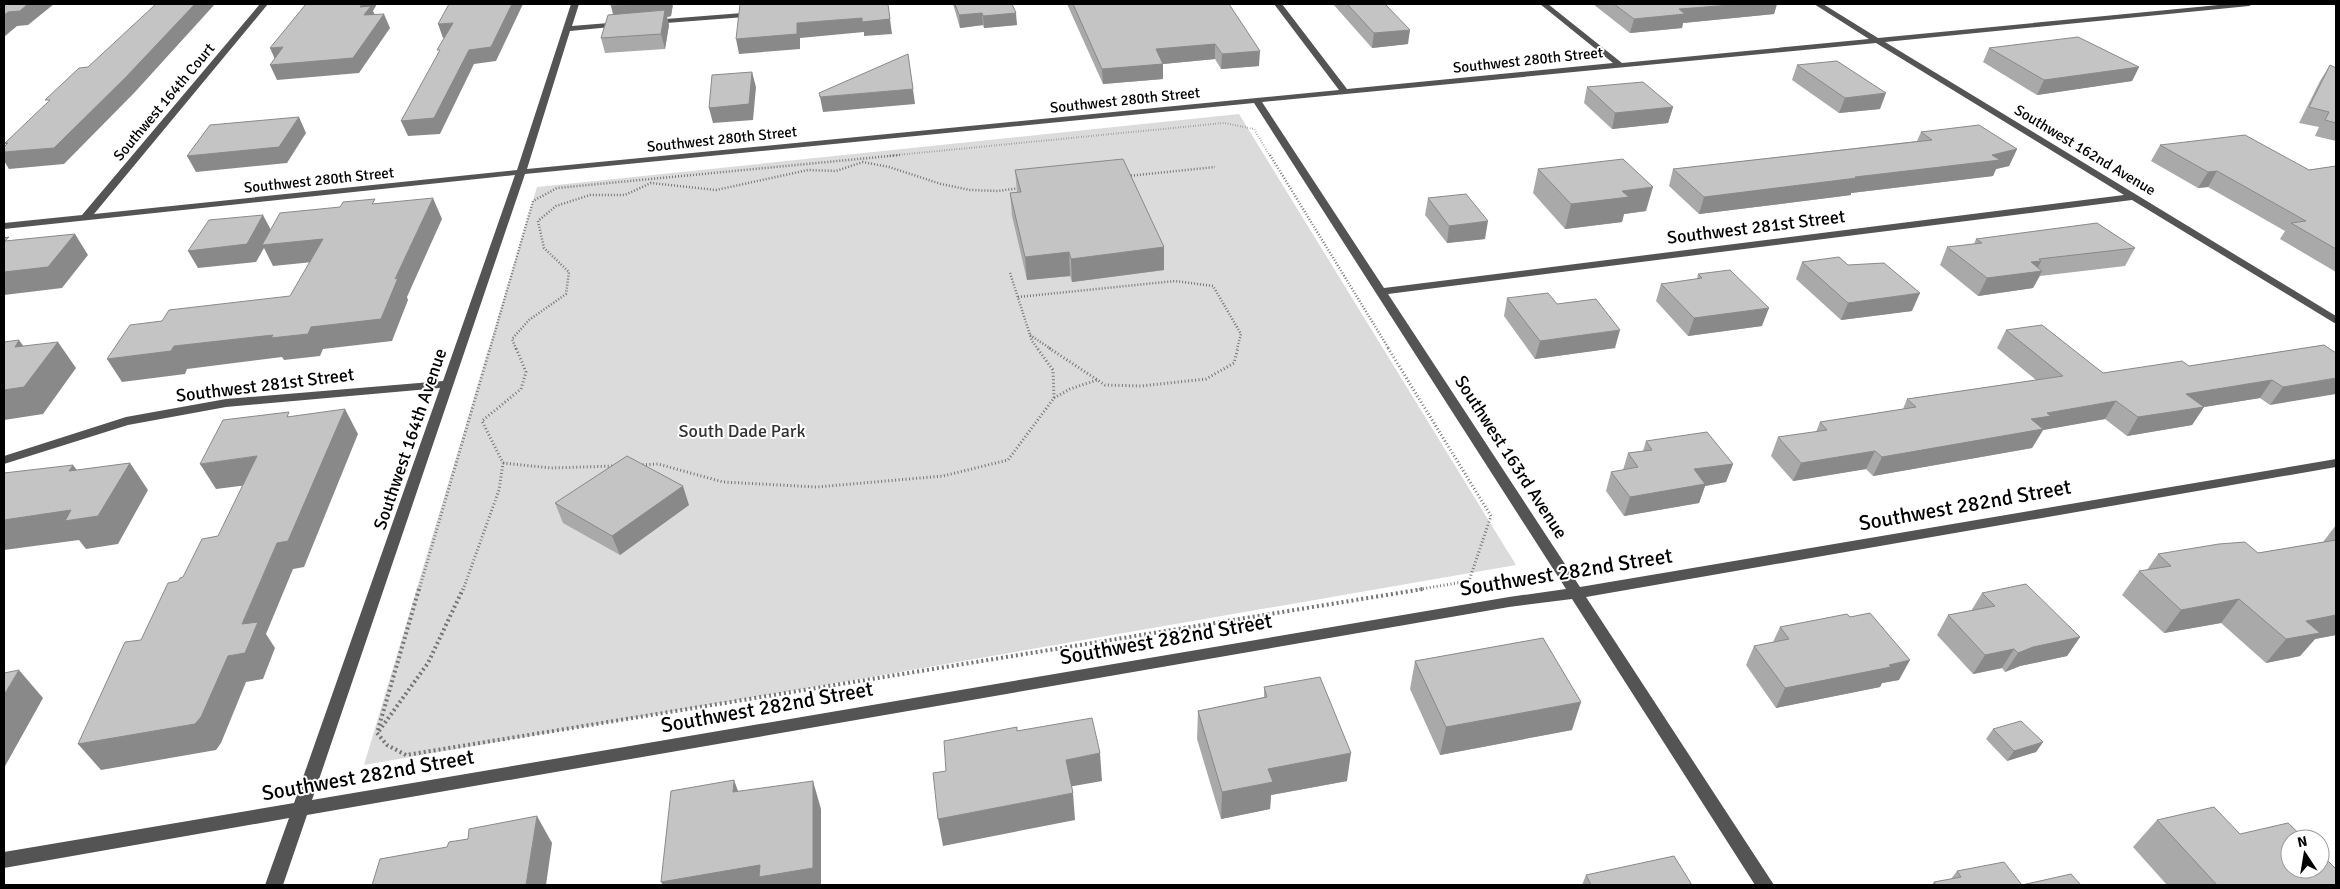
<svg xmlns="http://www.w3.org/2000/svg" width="2340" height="889" font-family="Signika,sans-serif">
  <rect width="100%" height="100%" fill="#fff"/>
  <!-- green -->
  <path fill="#dbdbdb" d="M1239 114 1516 565 364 765 537 187Z"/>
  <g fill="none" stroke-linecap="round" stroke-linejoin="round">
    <!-- path-far3 -->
    <path stroke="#767676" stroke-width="2" stroke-dasharray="0.5 2" stroke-linecap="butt" d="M887 156 1224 123 1254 129 1270 156"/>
    <!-- path-far2 -->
    <g stroke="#767676" stroke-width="2.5" stroke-dasharray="1 2" stroke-linecap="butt">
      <path d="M1270 155 1389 349"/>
      <path d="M1128 176 1215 167"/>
      <path d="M1010 273 1032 341 1038 349"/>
      <path d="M1018 297 1175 281 1213 286 1241 334 1237 349"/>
      <path d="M1030 335 1051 349"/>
      <path d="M490 349 533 201 557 188 900 155"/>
      <path d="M516 349 512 339 529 320 566 294 569 272 544 248 538 221 556 206 590 195H625L651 183 716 190 808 170 836 171 863 162 889 167 941 184 970 190 998 191 1020 188"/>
    </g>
    <!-- path-far1 -->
    <g stroke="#767676" stroke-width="3" stroke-dasharray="1 2.5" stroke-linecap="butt">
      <path d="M1049 348 1105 385 1141 386 1206 379 1234 363 1238 348"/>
      <path d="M1388 348 1491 516 1469 581 1415 590"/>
      <path d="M1054 398 1070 389 1097 380"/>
      <path d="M503 463 551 468 615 466"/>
      <path d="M639 465 658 464 723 482 817 487 943 476 1008 460 1054 398 1053 370 1037 348"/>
      <path d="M419 590 490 348"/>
      <path d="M463 590 499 490 503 463 482 421 521 389 526 372 516 348"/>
    </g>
    <!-- path -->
    <g stroke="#767676" stroke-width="4" stroke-dasharray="2 3" stroke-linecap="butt">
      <path d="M419 589 377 733 387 745 406 755 1423 589"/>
      <path d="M379 731 428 663 463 589"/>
    </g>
    <!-- minor -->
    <g fill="#545454" fill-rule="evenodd">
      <path d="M260 4H268L94 214 517 170 571 4H579L572 26 621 22 625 24 621 26 570 31 527 169 1339 90 1274 4H1282L1347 89 1613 63 1540 4H1548L1622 63 1869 39 1814 4H1823L1878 38 2229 4H2253L2249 6 1885 42 2336 316V324L2132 200 1388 294 1580 587 2336 459V467L1586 597 1774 885H1755L1572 599 1509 607 307 815 283 885H265L289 818 4 868V852L294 803 440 388 226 407 128 425 4 464V456L126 417 226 399 443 381 515 175 4 229V223L82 215ZM1876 43 2124 195 1384 288 1262 102ZM1254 103 1566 589 1509 597 312 800 525 174Z"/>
      <path d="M755 12 759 14 758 16 653 24 649 22 653 20Z"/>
    </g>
  </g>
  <!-- wall -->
  <g fill="#a9a9a9">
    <path d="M611 4H673L671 16 667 17 669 25 665 49 605 53 601 38 613 14Z"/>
    <path d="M953 4H1012L1017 25 984 28 983 25 960 28Z"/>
    <path d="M1067 4H1229L1259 66 1221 69 1215 59 1163 64V79L1103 84Z"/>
    <path d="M1333 4H1385L1408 44 1372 48Z"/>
    <path d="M1593 4H1777L1774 14 1683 23 1682 28 1630 33Z"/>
    <path d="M1989 48 2139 67 2132 81 2037 95 1983 62Z"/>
    <path d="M1797 65 1880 109 1839 113 1792 80Z"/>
    <path d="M2330 65 2336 68V141L2315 136 2319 127 2299 123 2320 81Z"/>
    <path d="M1587 87 1673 107 1668 123 1612 129 1584 103Z"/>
    <path d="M1921 132 2017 149 2009 166 1996 169 1993 176 1851 193V195L1699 214 1669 186 1673 169 1917 141Z"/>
    <path d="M2160 145 2309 170 2336 166V272L2280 239 2285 231 2208 187 2198 188 2151 161Z"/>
    <path d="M1538 169 1646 211 1624 214 1622 222 1565 229 1533 193Z"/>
    <path d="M1015 170 1164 270 1072 282 1070 276 1027 280 1012 216 1010 193 1017 192Z"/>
    <path d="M1428 198 1485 239 1447 243 1425 215Z"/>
    <path d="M1976 239 2135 248 2125 266 2040 276 2033 288 1978 296 1940 265 1947 247 1974 244Z"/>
    <path d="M1802 262 1912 311 1841 320 1796 279Z"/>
    <path d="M1698 274 1762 326 1688 336 1656 301 1661 284 1697 279Z"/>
    <path d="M1507 298 1557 304 1615 348 1535 359 1504 316Z"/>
    <path d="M2006 330 2103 373 2189 366 2324 345 2270 405 2260 398 2204 407 2192 425 2127 436 2105 419 2043 430 2032 448 1873 476 1866 469 1793 481 1771 456 1778 437 1816 432 1820 422 1903 409 1907 399 2036 380 1997 348Z"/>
    <path d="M1646 441 1733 464 1726 482 1705 486 1699 503 1624 516 1606 491 1611 472 1623 470 1628 453 1643 451Z"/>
    <path d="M555 503 689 505 620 555 563 523Z"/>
    <path d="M2336 525V635L2315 639 2300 656 2266 663 2221 623 2164 633 2122 595 2139 571 2147 570 2158 554 2258 553 2323 542Z"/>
    <path d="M1982 593 2080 637 2067 656 2020 666 2005 672 2002 668 1973 674 1937 635 1948 615 1971 611Z"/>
    <path d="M1780 627 1899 680 1882 683 1880 687 1776 708 1746 665 1754 646 1773 642Z"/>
    <path d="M1415 661 1572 730 1440 755 1410 689Z"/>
    <path d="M1264 687 1347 781 1271 795 1270 809 1221 819 1197 739 1198 711 1264 697Z"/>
    <path d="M1993 729 2043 742 2036 752 2007 761 1986 739Z"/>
    <path d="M2157 820 2240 834 2336 885H2167L2133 847Z"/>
    <path d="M1957 871 2022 885H2081H1932L1934 882 1951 879Z"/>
    <path d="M1586 875 1692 885H1582Z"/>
  </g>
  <!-- shaded-wall -->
  <g fill="#898989">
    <path d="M28 4H54L28 25 17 26 4 37V15L8 12Z"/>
    <path d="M195 4H215L135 92 64 164 9 169 4 161V152H10L5 143Z"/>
    <path d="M362 4H377L373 11 377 20 370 30 360 7Z"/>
    <path d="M512 4H523L496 61 474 64 440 134 408 136 401 121Z"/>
    <path d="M644 4H673L671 16 667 17 669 25 665 49 661 34 615 21 611 6Z"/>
    <path d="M1744 4H1777L1774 14 1683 23 1682 28 1630 33 1634 19 1679 9Z"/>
    <path d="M982 13 983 25 960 28 959 15Z"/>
    <path d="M1016 13 1017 25 984 28 983 16Z"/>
    <path d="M384 14 390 28 359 73 277 80 270 65Z"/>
    <path d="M862 18 890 19 892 34 864 36V32L800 38V49L739 54 736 39 797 23Z"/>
    <path d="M453 23 458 37 443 38 438 24Z"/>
    <path d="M1410 30 1408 44 1372 48 1374 33Z"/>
    <path d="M1215 44V59L1163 64V79L1103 84 1102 69 1156 49Z"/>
    <path d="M283 47 277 64 270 48Z"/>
    <path d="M1260 51 1259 66 1221 69 1222 54Z"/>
    <path d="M2139 67 2132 81 2037 95 2044 80Z"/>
    <path d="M752 72 756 87 753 120 713 123 709 108Z"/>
    <path d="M913 89 915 104 823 112 820 97Z"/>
    <path d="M1886 93 1880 109 1839 113 1845 98Z"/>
    <path d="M1673 107 1668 123 1612 129 1615 113Z"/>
    <path d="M299 117 306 133 287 163 196 172 187 156Z"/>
    <path d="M2017 149 2009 166 1996 169 1993 176 1851 193V195L1699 214 1704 197 1855 177 1992 155Z"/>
    <path d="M2217 171 2208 187 2198 188 2208 172Z"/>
    <path d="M1653 187 1646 211 1624 214 1622 222 1565 229 1571 204 1622 191Z"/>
    <path d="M433 198 442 219 407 297 408 300 392 341 323 349 320 356 284 360 282 357 187 369 185 374 122 382 107 359 174 346 311 327 395 279Z"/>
    <path d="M263 215 272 232 323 239 333 260 273 266 264 248 256 262 198 268 188 251Z"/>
    <path d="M1488 221 1485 239 1447 243 1449 226Z"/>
    <path d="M75 234 88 255 62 288 4 295V272Z"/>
    <path d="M1164 247V270L1072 282 1071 259Z"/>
    <path d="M1069 252 1070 276 1027 280 1025 257Z"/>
    <path d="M2041 261 2036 272 2042 271 2033 288 1978 296 1987 278 2031 262Z"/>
    <path d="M1920 293 1912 311 1841 320 1848 303Z"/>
    <path d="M1769 308 1762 326 1688 336 1694 318Z"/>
    <path d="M1620 330 1615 348 1535 359 1540 341Z"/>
    <path d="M19 340 38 366 15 347Z"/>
    <path d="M58 342 76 368 43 414 4 420V390Z"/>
    <path d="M2336 378V394L2270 405 2283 387Z"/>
    <path d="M2272 380 2260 398 2204 407 2192 425 2127 436 2138 417 2186 394Z"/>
    <path d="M2116 401 2105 419 2043 430 2032 448 1873 476 1882 457 2031 419 2047 413Z"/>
    <path d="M345 409 358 434 304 567 293 569 266 634 275 648 263 679 246 682 221 743 216 750 101 770 78 744 242 624 277 543Z"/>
    <path d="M1875 451 1866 469 1793 481 1801 463Z"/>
    <path d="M257 456 273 482 216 489 200 464Z"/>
    <path d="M130 463 148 490 118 544 86 549 79 540 4 550V520Z"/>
    <path d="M1733 464 1726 482 1705 486 1699 503 1624 516 1630 497 1694 469Z"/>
    <path d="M73 465 93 492 69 471Z"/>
    <path d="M683 486 689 505 620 555 612 536Z"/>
    <path d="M2239 599 2221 623 2164 633 2181 610Z"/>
    <path d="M2336 615V635L2315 639 2300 656 2266 663 2286 639 2306 621Z"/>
    <path d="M2080 637 2067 656 2020 666 2005 672 2018 653 2033 647Z"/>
    <path d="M2014 649 2002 668 1973 674 1985 655Z"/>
    <path d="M1910 660 1899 680 1882 683 1880 687 1776 708 1785 688Z"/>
    <path d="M19 670 43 698 4 768V695Z"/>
    <path d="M1581 702 1572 730 1440 755 1446 727Z"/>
    <path d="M2043 742 2036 752 2007 761 2014 751Z"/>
    <path d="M1100 753 1102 781 1068 787 1066 760Z"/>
    <path d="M1351 753 1347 781 1271 795 1270 809 1221 819 1222 792 1268 769Z"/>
    <path d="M734 780 744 807 733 792Z"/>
    <path d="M813 781 821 809V885H663L661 882Z"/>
    <path d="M1073 793 1075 820 943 846 938 819Z"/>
    <path d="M537 816 552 843 546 885H526Z"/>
  </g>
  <!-- building -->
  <g fill="#c4c4c4" stroke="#898989">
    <path d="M4 4H28L20 11 8 12 4 15Z"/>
    <path d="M156 4H195L126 77 54 148 4 152V147L8 143H5L50 100H45L79 68 88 67Z"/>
    <path d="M306 4H362L360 7 371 6 364 15 384 14 353 58 270 65 283 47 270 48Z"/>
    <path d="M449 4H512L491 47 469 50 434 118 401 121 440 50H437L453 23 438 24Z"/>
    <path d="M611 4H644L611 6Z"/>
    <path d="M740 4H888L890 19 862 22V18L797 23V34L736 39Z"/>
    <path d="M955 4H1012L1016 13 983 16 982 13 959 15Z"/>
    <path d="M1073 4H1229L1260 51 1222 54 1215 44 1156 49 1163 64 1102 69Z"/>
    <path d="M1347 4H1385L1410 30 1374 33Z"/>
    <path d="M1614 4H1744L1679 9 1685 14 1634 19Z"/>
    <path d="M665 10 661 34 601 38 608 15Z"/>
    <path d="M2078 37 2139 67 2044 80 1989 48Z"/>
    <path d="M908 54 913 89 820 97 819 93Z"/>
    <path d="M1837 61 1886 93 1845 98 1797 65Z"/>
    <path d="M2330 65 2336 68V123L2325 120 2329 112 2309 107Z"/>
    <path d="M752 72 749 104 709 108 712 75Z"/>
    <path d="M1643 82 1673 107 1615 113 1587 87Z"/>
    <path d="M299 117 279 147 187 156 210 125Z"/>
    <path d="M1979 125 2017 149 1992 155 2000 160 1855 177 1857 178 1704 197 1673 169 1932 140 1921 132Z"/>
    <path d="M2245 135 2309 170 2336 166V249L2291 223 2306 221 2217 171 2208 172 2160 145Z"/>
    <path d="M1123 159 1164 247 1071 259 1069 252 1025 257 1010 193 1021 192 1015 170Z"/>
    <path d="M1623 159 1653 187 1622 191 1629 197 1571 204 1538 169Z"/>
    <path d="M1466 194 1488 221 1449 226 1428 198Z"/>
    <path d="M433 198 395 279 398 278 381 319 311 327 308 334 271 338 273 335 174 346 171 351 107 359 130 325 162 321 169 310 290 296 323 239 262 245 280 213 340 207 343 202 375 199 372 204Z"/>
    <path d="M263 215 247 244 188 251 209 220Z"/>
    <path d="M2097 223 2135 248 2039 259 2041 261 2031 262 2042 271 1987 278 1947 247 1982 243 1976 239Z"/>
    <path d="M75 234 48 267 4 272V238L9 237 5 241Z"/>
    <path d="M1839 257 1848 265 1884 263 1920 293 1848 303 1802 262Z"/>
    <path d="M1730 270 1769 308 1694 318 1661 284 1702 278 1698 274Z"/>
    <path d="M1548 293 1557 304 1596 299 1620 330 1540 341 1507 298Z"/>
    <path d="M2042 325 2103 373 2182 361 2189 366 2324 345 2336 353V378L2283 387 2272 380 2186 394 2204 407 2138 417 2116 401 2047 413 2051 416 2031 419 2043 429 1882 457 1875 451 1801 463 1778 437 1827 430 1820 422 1916 407 1907 399 2063 376 2006 330Z"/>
    <path d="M19 340 15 347 58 342 24 387 4 390V342Z"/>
    <path d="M345 409 288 541 277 543 242 624 258 622 245 653 228 656 201 717 195 724 78 744 125 642 141 640 168 583 178 581 180 578 183 577 202 539 218 536 257 456 200 464 223 420 289 412 287 417Z"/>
    <path d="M1707 432 1733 464 1694 469 1705 484 1630 497 1611 472 1638 467 1628 453 1652 450 1646 441Z"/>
    <path d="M627 456 683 486 612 536 555 503Z"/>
    <path d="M130 463 98 516 65 521 71 510 4 520V473L73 465 69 471Z"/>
    <path d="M2336 540V615L2306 621 2320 633 2286 639 2239 599 2181 610 2139 571 2171 566 2158 554 2219 544 2245 542 2258 553Z"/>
    <path d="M2026 584 2080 637 2033 647 2018 653 2014 649 1985 655 1948 615 1995 606 1982 593Z"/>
    <path d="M1870 613 1910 660 1889 665 1891 667 1785 688 1754 646 1789 639 1780 627 1847 614 1850 617Z"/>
    <path d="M1543 638 1581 702 1446 727 1415 661Z"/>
    <path d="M19 670 4 695V673Z"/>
    <path d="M1320 677 1351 753 1268 769 1273 782 1222 792 1198 711 1267 697 1264 687Z"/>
    <path d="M1092 718 1100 753 1066 760 1073 793 938 819 933 773 946 771 944 741 1017 727V731Z"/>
    <path d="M2021 721 2043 742 2014 751 1993 729Z"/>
    <path d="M734 780 733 792 813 781V868L759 877 760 865 661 882 671 791Z"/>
    <path d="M2214 807 2240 834 2288 823 2305 839H2290V869H2320V853L2336 869V885H2217L2157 820Z"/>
    <path d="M537 816 526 885H372L380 859 447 847 449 842 468 839 469 829Z"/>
    <path d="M1674 856 1692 885H1591L1586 875Z"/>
    <path d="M2004 862 2022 885 2071 874 2081 885H1936L1934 882 1961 877 1957 871Z"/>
  </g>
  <g text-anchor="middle" stroke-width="4" stroke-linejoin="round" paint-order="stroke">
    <!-- far-street labels -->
    <g font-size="15" fill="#000" stroke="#fff">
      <text transform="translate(1528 60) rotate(-6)" y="5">Southwest 280th Street</text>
      <text transform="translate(1125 100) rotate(-6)" y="5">Southwest 280th Street</text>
      <text transform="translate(164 102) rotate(-50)" y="5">Southwest 164th Court</text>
      <text transform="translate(722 139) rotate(-6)" y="5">Southwest 280th Street</text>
      <text transform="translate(2085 150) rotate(31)" y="5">Southwest 162nd Avenue</text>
      <text transform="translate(319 180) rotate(-6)" y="5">Southwest 280th Street</text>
    </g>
    <!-- street labels -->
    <g font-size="18" fill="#000" stroke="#fff">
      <text transform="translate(1756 227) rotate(-7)" y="6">Southwest 281st Street</text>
      <text transform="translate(265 385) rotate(-7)" y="6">Southwest 281st Street</text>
      <text transform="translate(410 439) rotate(-71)" y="6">Southwest 164th Avenue</text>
      <text transform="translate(1511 457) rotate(57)" y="6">Southwest 163rd Avenue</text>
    </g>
    <!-- park labels -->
    <g font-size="18" fill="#323232" stroke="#fff">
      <text x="742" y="437">South Dade Park</text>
    </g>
    <!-- near-street labels -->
    <g font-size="21" fill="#000" stroke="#fff">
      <text transform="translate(1965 505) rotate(-10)" y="7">Southwest 282nd Street</text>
      <text transform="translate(1566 572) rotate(-9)" y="7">Southwest 282nd Street</text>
      <text transform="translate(1166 639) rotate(-10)" y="7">Southwest 282nd Street</text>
      <text transform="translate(767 707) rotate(-10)" y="7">Southwest 282nd Street</text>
      <text transform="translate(368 775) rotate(-10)" y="7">Southwest 282nd Street</text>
    </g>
  </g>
  <!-- border -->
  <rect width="2340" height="889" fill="none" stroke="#000000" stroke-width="10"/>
  <!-- north arrow -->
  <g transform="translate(2305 854) rotate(348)"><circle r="24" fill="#ffffff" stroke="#999999"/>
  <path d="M0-4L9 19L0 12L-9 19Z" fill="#000000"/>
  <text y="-8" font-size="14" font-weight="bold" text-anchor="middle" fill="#000000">N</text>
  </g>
</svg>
